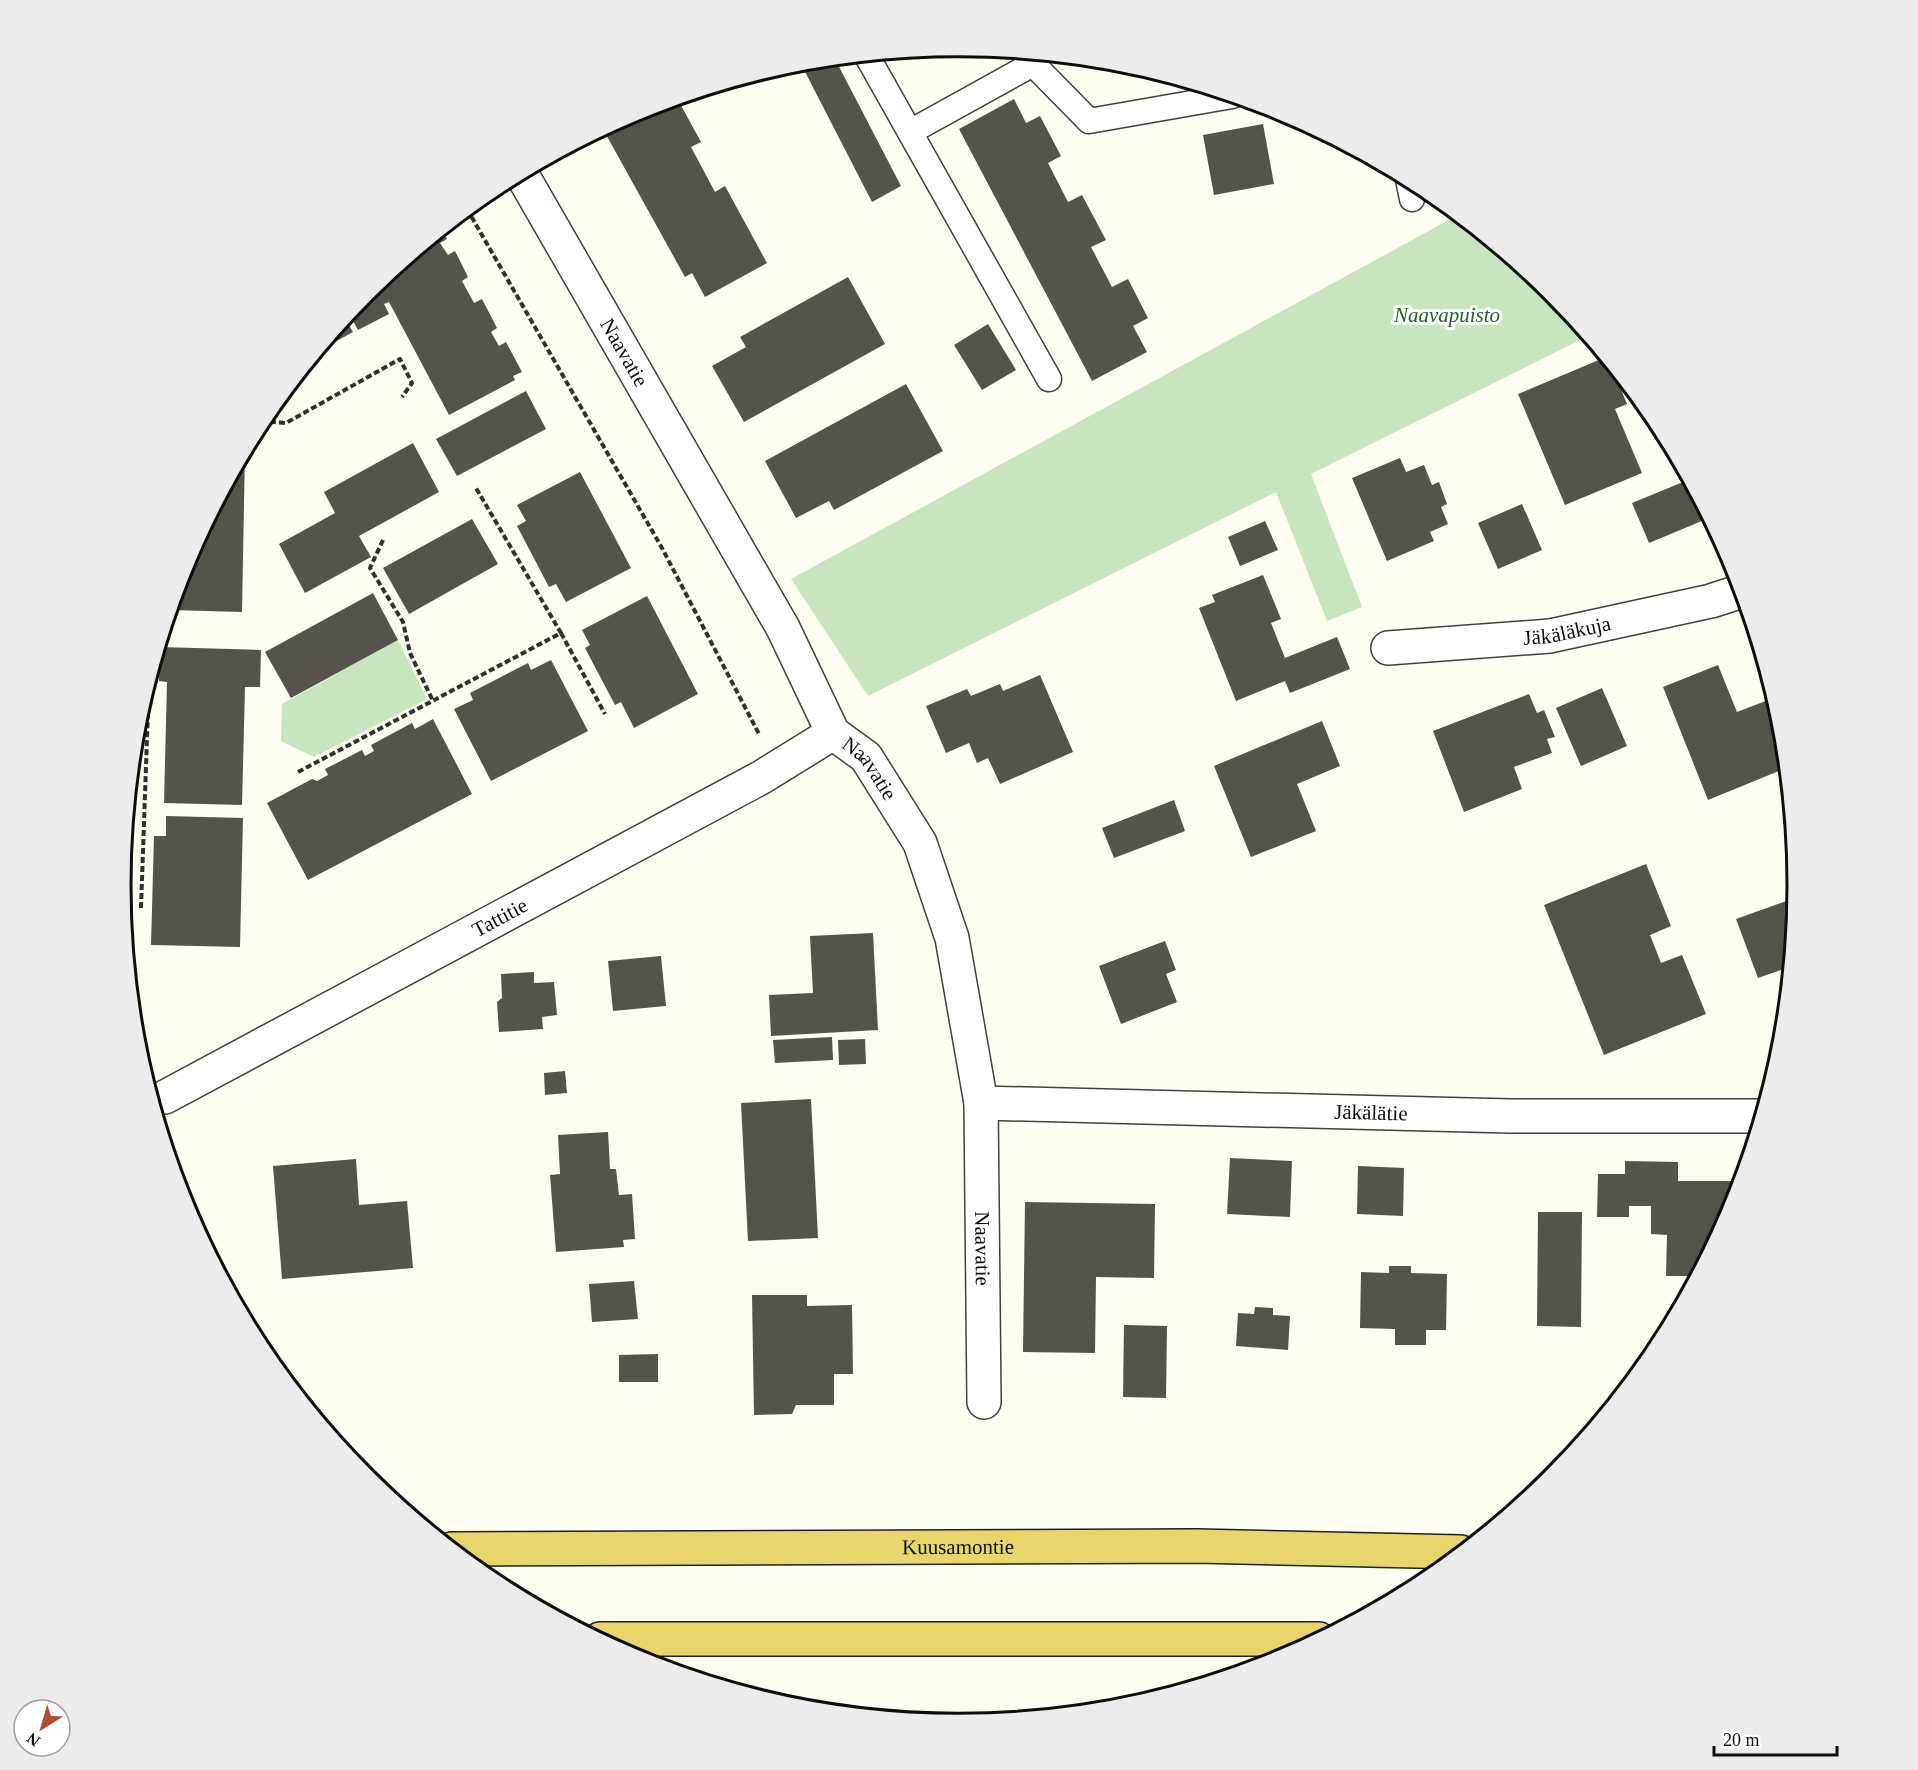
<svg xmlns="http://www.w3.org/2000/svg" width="1918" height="1770" font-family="Georgia,serif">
  <rect width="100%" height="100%" fill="#fdfef1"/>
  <!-- green -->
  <g fill="#c8e5bd">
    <path d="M1458 215 1552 292 1588 336 1311 474 1362 607 1327 621 1276 492 868 696 791 579Z"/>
    <path d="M398 640 427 699 314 757 281 741 282 704Z"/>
  </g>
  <!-- building -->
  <g fill="#56524c">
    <path d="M835 59 901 186 872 202 800 62Z"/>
    <path d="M677 98 701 142 691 147 715 192 725 186 767 263 705 297 692 273 685 277 604 131 611 127V125L638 110Z"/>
    <path d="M1014 99 1026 123 1040 116 1061 156 1048 163 1068 202 1082 195 1106 240 1091 247 1112 287 1128 279 1148 318 1133 326 1147 352 1092 381 959 129Z"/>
    <path d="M1263 124 1274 184 1214 195 1203 135Z"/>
    <path d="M442 229 447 239 440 243 448 255 455 251 468 277 462 281 474 303 482 299 497 328 491 332 499 346 506 342 522 372 513 376 515 380 449 415 389 302 384 304 389 314 358 330 352 319 347 322 353 332 322 349 321 347 366 292Z"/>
    <path d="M848 277 885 344 744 422 712 366 746 347 740 337Z"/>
    <path d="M988 324 1016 370 982 390 954 345Z"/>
    <path d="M1606 357 1610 362 1627 404 1615 409 1642 473 1565 505 1518 394Z"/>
    <path d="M906 384 943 451 834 510 829 501 796 518 765 461Z"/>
    <path d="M526 391 546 429 457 476 436 439Z"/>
    <path d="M413 443 439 492 359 536 371 557 305 593 279 544 335 513 324 492Z"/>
    <path d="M245 450 242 612 170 610 184 564Z"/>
    <path d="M1400 458 1406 472 1424 465 1432 485 1439 482 1447 504 1441 507 1448 524 1430 532 1434 541 1387 561 1352 478Z"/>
    <path d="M580 472 631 568 566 602 556 584 549 587 517 526 526 521 517 505Z"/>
    <path d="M1688 480 1709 518 1649 543 1632 503Z"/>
    <path d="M1522 504 1542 550 1498 569 1478 523Z"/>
    <path d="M472 519 498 564 409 614 383 568Z"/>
    <path d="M1265 521 1278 550 1240 566 1228 537Z"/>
    <path d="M1263 575 1281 619 1271 623 1285 658 1337 637 1350 669 1290 693 1285 681 1236 701 1199 608 1215 602 1212 595Z"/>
    <path d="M373 593 398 640 291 698 265 652Z"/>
    <path d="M647 596 698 694 634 728 621 702 615 705 585 648 590 645 582 630Z"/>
    <path d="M160 647 261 650 260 687H245L242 805 164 803 167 682 159 681Z"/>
    <path d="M551 660 588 731 491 781 454 709 473 700 470 693 528 663 531 670Z"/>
    <path d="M1718 665 1737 712 1771 699 1782 726 1786 768 1708 800 1663 687Z"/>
    <path d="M1040 675 1073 752 1000 784 988 758 977 763 969 743 946 753 926 706 967 689 971 696 1000 684 1003 691Z"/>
    <path d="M1602 688 1627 746 1581 766 1556 708Z"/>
    <path d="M1529 694 1537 713 1544 710 1555 737 1547 739 1552 753 1514 767 1522 789 1464 812 1433 731Z"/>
    <path d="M433 719 472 794 308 880 267 803 312 779 317 781 328 775 325 769 362 750 365 756 374 751 371 745 412 723 415 729Z"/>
    <path d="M1322 721 1340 766 1297 784 1316 831 1251 857 1214 766Z"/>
    <path d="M1174 800 1185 831 1114 858 1102 828Z"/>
    <path d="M166 816 243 818 240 947 151 945 154 836H166Z"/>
    <path d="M1646 864 1671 926 1650 935 1661 963 1682 955 1706 1014 1604 1055 1544 905Z"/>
    <path d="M1792 899 1795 907 1789 967 1758 978 1736 919Z"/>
    <path d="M873 933 878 1030 771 1036 769 995 813 993 810 936Z"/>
    <path d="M1165 941 1176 970 1166 974 1177 1002 1121 1024 1099 966Z"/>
    <path d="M661 956 666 1006 613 1011 608 961Z"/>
    <path d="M534 972V983L554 982 557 1015 542 1017 543 1029 499 1032 497 1002 502 998 501 974Z"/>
    <path d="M832 1037 833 1060 775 1063 773 1040Z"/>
    <path d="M865 1039 866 1064 839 1065 838 1040Z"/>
    <path d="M565 1071 567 1093 545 1095 544 1073Z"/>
    <path d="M811 1099 818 1238 748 1241 741 1103Z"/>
    <path d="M608 1132 610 1169H616L619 1195 632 1194 635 1239 623 1240 624 1247 556 1252 550 1175 560 1174 558 1135Z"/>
    <path d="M1230 1158 1292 1161 1290 1217 1227 1214Z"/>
    <path d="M356 1159 359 1205 407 1201 413 1268 282 1279 273 1166Z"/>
    <path d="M1625 1161 1678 1162V1181H1736V1199L1734 1206 1696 1276H1666L1667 1235 1651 1234V1206H1629V1217H1597L1598 1174H1625Z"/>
    <path d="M1358 1166 1404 1168 1403 1216 1357 1214Z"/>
    <path d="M1025 1202 1155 1204 1154 1278 1096 1277 1095 1353 1023 1352Z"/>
    <path d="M1538 1212H1582L1581 1327 1537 1326Z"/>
    <path d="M1389 1266H1411V1273L1447 1274 1446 1330H1426V1345H1395V1329L1360 1328 1361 1272 1389 1273Z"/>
    <path d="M634 1281 638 1319 592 1322 589 1284Z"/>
    <path d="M752 1295H807V1306L852 1305 853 1374H834V1405H796L792 1414 754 1415Z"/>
    <path d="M1255 1307 1273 1308V1315L1290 1316 1288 1350 1236 1346 1238 1313 1254 1314Z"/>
    <path d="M1124 1325 1167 1326 1166 1398 1123 1397Z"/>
    <path d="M658 1354V1382H619V1355Z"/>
  </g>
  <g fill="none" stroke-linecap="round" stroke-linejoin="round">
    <defs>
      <g id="service">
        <path d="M867 56 1049 379"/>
        <path d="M910 132 1033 64 1089 121 1232 96"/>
        <path d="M1408 179 1412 199"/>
      </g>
      <g id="minor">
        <path id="s1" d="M521 173 783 628 833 733 866 757 920 843 952 938 981 1103 984 1402"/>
        <path id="s2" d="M1388 648 1550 636 1711 601 1742 591"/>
        <path id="s3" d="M165 1097 762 777 833 733"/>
        <path id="s4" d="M981 1103 1510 1116H1761"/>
      </g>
      <g id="trunk">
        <path id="s5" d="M452 1549 1197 1546 1461 1552"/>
        <path d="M600 1639H1319"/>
      </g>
    </defs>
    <!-- service casing -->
    <use href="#service" stroke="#414141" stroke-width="27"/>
    <!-- minor casing -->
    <use href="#minor" stroke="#414141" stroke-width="36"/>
    <!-- trunk casing -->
    <use href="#trunk" stroke="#1f1f1f" stroke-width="36"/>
    <!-- path -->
    <g stroke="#303030" stroke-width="4" stroke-dasharray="6 3" stroke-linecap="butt">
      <path d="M467 209 662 548 759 734"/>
      <path d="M261 421 286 423 400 359 412 383 402 397"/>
      <path d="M383 540 370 568 403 622 410 653 433 701"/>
      <path d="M561 633 605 714"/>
      <path d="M298 772 561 633 476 488"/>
      <path d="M141 908 149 682"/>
    </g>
    <!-- service -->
    <use href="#service" stroke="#fff" stroke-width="24"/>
    <!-- minor -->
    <use href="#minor" stroke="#fff" stroke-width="33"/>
    <!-- trunk -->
    <use href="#trunk" stroke="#e8d66c" stroke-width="33"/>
  </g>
  <g text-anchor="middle" stroke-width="6" stroke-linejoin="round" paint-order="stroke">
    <!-- park labels -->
    <g font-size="21" font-style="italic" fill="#246027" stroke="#fff">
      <text x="1447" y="322">Naavapuisto</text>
    </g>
    <!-- street labels -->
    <g font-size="21" fill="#0e0e0e" stroke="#fff">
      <text dy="7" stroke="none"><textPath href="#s1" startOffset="207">Naavatie</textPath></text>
      <text dy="7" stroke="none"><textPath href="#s2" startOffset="180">Jäkäläkuja</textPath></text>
      <text dy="7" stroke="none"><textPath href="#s1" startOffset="693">Naavatie</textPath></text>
      <text dy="7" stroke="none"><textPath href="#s3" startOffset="380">Tattitie</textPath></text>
      <text dy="7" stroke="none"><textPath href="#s4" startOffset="390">Jäkälätie</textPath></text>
      <text dy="7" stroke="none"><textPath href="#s1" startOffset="1197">Naavatie</textPath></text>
      <text dy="7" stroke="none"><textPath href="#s5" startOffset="506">Kuusamontie</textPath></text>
    </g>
  </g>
  <!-- crop -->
  <path d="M0 0H1918V1770H0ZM131 885a828 828 0 1 1 1656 0a828 828 0 1 1-1656 0Z" fill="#ececec" fill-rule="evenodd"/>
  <path fill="none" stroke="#0e0e0e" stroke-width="3" d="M131 885a828 828 0 1 1 1656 0a828 828 0 1 1-1656 0Z"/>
  <!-- north arrow -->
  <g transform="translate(42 1728) rotate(217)"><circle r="28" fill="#ffffff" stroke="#9f9f9f" stroke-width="1.5"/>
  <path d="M0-4.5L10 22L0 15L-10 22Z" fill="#b14d33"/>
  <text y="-9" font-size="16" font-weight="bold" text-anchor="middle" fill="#0e0e0e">N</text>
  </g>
  <!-- scale -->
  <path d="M1714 1746v9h123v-9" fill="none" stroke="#0e0e0e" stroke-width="3"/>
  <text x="1723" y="1746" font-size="18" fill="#0e0e0e" stroke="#ffffff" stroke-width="4.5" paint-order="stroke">20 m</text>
</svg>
